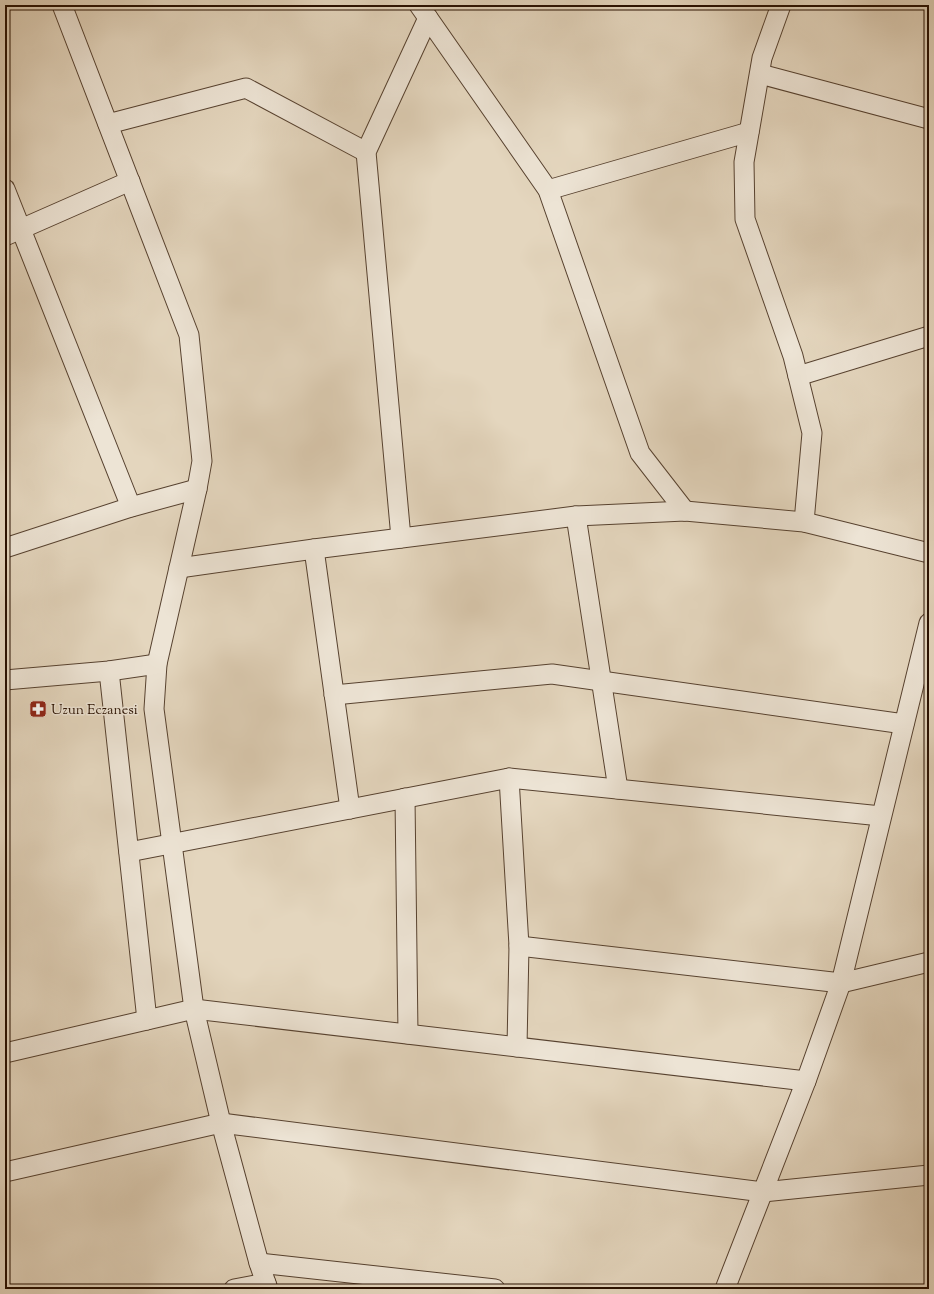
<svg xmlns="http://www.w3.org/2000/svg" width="934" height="1294" font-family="'Sorts Mill Goudy',serif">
  <rect width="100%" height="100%" fill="#e4d6be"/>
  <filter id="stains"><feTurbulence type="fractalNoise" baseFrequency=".005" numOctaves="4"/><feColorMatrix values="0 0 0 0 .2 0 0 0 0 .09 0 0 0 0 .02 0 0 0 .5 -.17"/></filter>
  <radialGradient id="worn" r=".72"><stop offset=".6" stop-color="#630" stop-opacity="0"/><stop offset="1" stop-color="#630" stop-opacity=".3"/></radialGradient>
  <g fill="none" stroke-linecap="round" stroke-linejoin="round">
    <defs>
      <g id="minor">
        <path d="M62 5 189 335 202 461 197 489 157 664 154 709 194 1009 221 1123 259 1263 268 1289"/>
        <path d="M419 5 548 190 640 453 685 511"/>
        <path d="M781 5 762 58 744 162 745 219 793 356 812 433 804 522"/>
        <path d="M760 74 929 119"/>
        <path d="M108 124 246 88 366 152"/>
        <path d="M5 189 131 507"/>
        <path d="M548 190 749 132"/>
        <path d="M5 236 130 181"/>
        <path d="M798 376 929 336"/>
        <path d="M576 516 618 789"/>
        <path d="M401 538 366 152 428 18"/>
        <path d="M5 548 131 507 197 489"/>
        <path d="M314 549 350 809"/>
        <path d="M179 568 314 549 576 516 685 511 804 522 929 553"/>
        <path d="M109 671 147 1020"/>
        <path d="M5 680 109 671 157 664"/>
        <path d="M334 695 552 674 904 724"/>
        <path d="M509 778 519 946 517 1047"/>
        <path d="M405 798 408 1034"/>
        <path d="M129 852 509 778 881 816"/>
        <path d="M519 946 841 983 929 962"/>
        <path d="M5 1053 194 1009 806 1081"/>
        <path d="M5 1172 221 1123 763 1192 929 1175"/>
        <path d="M259 1263 495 1289"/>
        <path d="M234 1289 266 1283"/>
        <path d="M725 1289 806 1081 841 983 929 623"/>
      </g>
    </defs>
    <!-- minor casing -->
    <use href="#minor" stroke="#574230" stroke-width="21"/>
    <!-- minor -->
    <use href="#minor" stroke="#ede4d5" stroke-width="19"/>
  </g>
  <!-- icons -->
  <defs>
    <symbol id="pharmacy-square" viewBox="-11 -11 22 22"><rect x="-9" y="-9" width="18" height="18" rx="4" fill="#8f2418" stroke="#ede4d5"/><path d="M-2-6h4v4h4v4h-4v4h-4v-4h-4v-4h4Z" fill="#fff"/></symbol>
  </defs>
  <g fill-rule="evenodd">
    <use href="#pharmacy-square" x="28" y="699" width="20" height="20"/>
  </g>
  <g text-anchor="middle" stroke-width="3" stroke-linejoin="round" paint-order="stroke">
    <!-- poi labels -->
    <g font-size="14" fill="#281001" stroke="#ede4d5" text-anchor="start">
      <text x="51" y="714">Uzun Eczanesi</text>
    </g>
  </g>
  <!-- margin -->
  <rect width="934" height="1294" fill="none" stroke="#e4d6be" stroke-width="20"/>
  <rect x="6" y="6" width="922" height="1282" fill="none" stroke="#281001" stroke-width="2"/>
  <rect x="10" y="10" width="914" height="1274" fill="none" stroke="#281001"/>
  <rect width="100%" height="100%" filter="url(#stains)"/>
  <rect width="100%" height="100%" fill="url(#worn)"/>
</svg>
